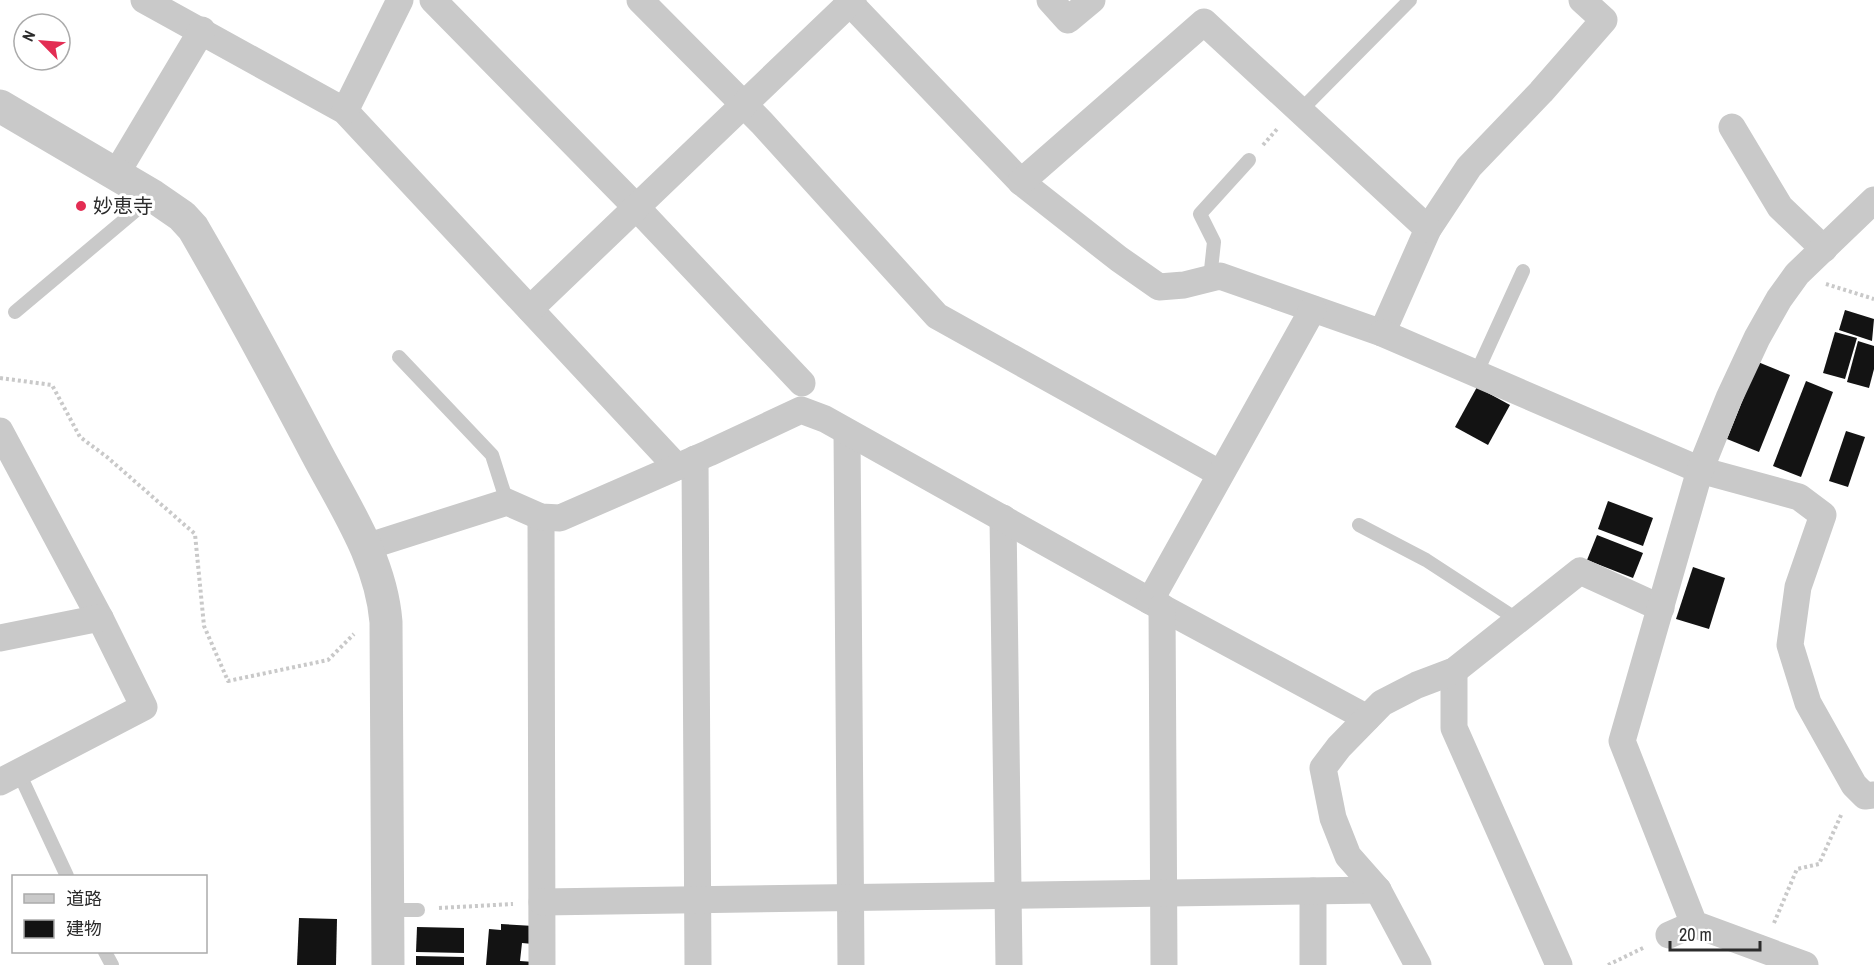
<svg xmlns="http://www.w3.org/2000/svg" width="1874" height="965" font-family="'Archivo Narrow','Noto Sans JP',sans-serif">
  <rect width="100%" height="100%" fill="#fff"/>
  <!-- building -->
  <g fill="#131313">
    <path d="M1845 310 1874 319 1872 341 1839 330Z"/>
    <path d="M1835 332 1857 338 1845 379 1823 373Z"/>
    <path d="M1858 341 1874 346V369L1869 388 1847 382Z"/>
    <path d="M1758 362 1790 375 1759 452 1727 439Z"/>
    <path d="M1806 381 1833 392 1801 477 1773 466Z"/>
    <path d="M1477 387 1510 405 1488 445 1455 427Z"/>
    <path d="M1846 431 1865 437 1848 487 1829 481Z"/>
    <path d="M1608 501 1653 518 1643 546 1598 529Z"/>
    <path d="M1597 535 1643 553 1633 578 1587 560Z"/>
    <path d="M1693 567 1725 578 1709 629 1676 619Z"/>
    <path d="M299 918 337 919 336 965H297Z"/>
    <path d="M501 924 534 926 533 944 522 943 520 961 534 962V965H486L489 929 501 930Z"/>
    <path d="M417 927 464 928V953L416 952Z"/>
    <path d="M416 956 464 957V965H416Z"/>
  </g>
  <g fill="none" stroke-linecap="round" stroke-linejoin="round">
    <!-- path -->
    <g stroke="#c9c9c9" stroke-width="4" stroke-dasharray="3 3" stroke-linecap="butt">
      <path d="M1263 145 1278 128"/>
      <path d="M1826 284 1874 299"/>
      <path d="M0 378 52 385 80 437 107 457 195 534 204 626 228 681 328 660 354 634"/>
      <path d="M439 908 513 904"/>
      <path d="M1774 923 1797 869 1819 864 1842 813"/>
      <path d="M1608 965 1645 947"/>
    </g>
    <!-- service -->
    <g stroke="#c9c9c9" stroke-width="14">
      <path d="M1300 111 1410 0"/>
      <path d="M1210 279 1214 242 1200 214 1249 160"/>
      <path d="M15 312 153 196"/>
      <path d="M399 357 492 455 507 502"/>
      <path d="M1476 374 1523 271"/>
      <path d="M1359 525 1426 560 1518 620"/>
      <path d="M19 773 67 876"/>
      <path d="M388 910H418"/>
      <path d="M105 952 112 965"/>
    </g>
    <!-- minor -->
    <g stroke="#c9c9c9" stroke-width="27">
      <path d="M144 0 345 111 677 467"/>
      <path d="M433 0 636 207 802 383"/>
      <path d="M640 0 762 123 937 316 1219 473"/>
      <path d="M847 0 1021 182 1119 259 1159 287 1184 285 1220 276 1382 333 1428 229 1469 167 1541 92 1604 20 1582 0"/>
      <path d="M1050 0 1068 20 1092 0"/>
      <path d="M345 111 400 0"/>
      <path d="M1732 127 1780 207 1824 249"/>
      <path d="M116 174 202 30"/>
      <path d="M1021 182 1204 22 1428 229"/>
      <path d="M530 309 853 0"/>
      <path d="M1382 333 1700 470 1799 497 1823 515 1798 587 1790 645 1808 703 1854 785 1865 796 1874 795"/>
      <path d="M0 431 100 618 144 707 0 782"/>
      <path d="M847 432 851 965"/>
      <path d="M695 459 698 965"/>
      <path d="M541 517 542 965"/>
      <path d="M1003 518 1009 965"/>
      <path d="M366 547 507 502 541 517 560 518 709 453 801 410 825 419 1150 601 1367 718"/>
      <path d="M1150 601 1313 309"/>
      <path d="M1162 607 1164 965"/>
      <path d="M0 638 100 618"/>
      <path d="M1454 671V728L1559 965"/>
      <path d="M1313 891V965"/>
      <path d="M542 902 1378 890"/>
      <path d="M1669 935 1694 924"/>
      <path d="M1418 965 1378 890 1348 856 1333 818 1323 768 1339 747 1382 703 1417 685 1454 671 1580 571 1661 608"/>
      <path d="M1805 965 1694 924 1622 741 1700 470 1729 398 1757 338 1779 299 1797 274 1874 200"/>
    </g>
    <!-- tertiary -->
    <path stroke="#c9c9c9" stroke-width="33" d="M0 106 153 196 182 216 193 228C236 302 277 378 317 454 345 507 381 560 386 622L388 965"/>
  </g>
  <!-- markers -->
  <circle fill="#e32d53" stroke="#fff" stroke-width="2" cx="81" cy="206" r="6"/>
  <g text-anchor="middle" stroke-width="6" stroke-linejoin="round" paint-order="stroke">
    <!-- poi labels -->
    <g font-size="20" fill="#2c2c2c" stroke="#fff" text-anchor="start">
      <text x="93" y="213">妙恵寺</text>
    </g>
  </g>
  <!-- legend -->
  <rect x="12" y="875" width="195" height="78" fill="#ffffff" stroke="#ababab" stroke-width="1.5"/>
  <rect x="24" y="894" width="30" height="9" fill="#c9c9c9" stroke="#ababab" stroke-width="1.5"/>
  <text x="66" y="905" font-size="18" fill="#2c2c2c">道路</text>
  <rect x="24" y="920" width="30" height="18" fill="#131313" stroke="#ababab" stroke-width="1.5"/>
  <text x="66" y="935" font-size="18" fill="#2c2c2c">建物</text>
  <!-- north arrow -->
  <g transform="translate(42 42) rotate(295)"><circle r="28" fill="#ffffff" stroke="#ababab" stroke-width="1.5"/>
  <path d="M0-4.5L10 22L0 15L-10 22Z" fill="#e32d53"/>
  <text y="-9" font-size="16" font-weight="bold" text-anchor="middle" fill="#2c2c2c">N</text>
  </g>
  <!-- scale -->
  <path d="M1670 941v9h90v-9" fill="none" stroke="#2c2c2c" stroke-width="3"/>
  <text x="1679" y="941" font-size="18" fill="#2c2c2c" stroke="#ffffff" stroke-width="4.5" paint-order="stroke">20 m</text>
</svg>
